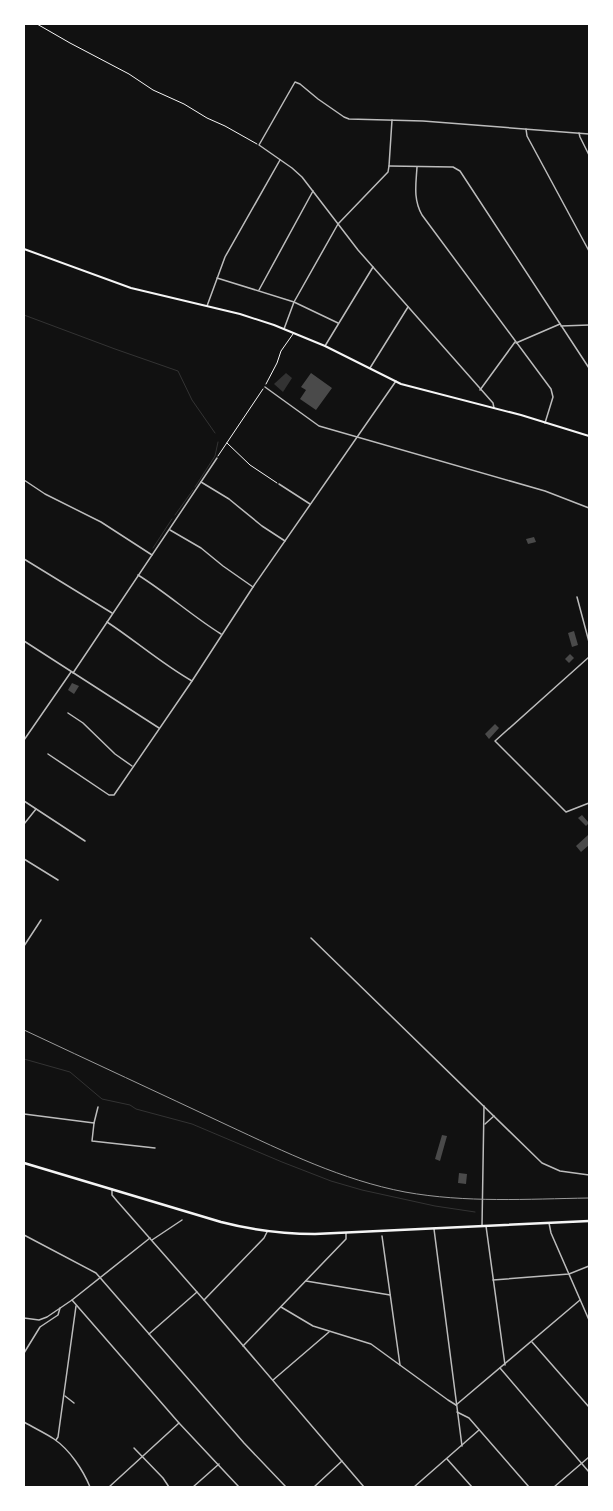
<svg xmlns="http://www.w3.org/2000/svg" width="613" height="1511" font-family="Figtree,sans-serif">
  <rect width="100%" height="100%" fill="#111"/>
  <!-- water -->
  <path fill="#333" d="M286 373 292 378 283 392 274 384Z"/>
  <g fill="none" stroke-linecap="round" stroke-linejoin="round">
    <!-- stream -->
    <g stroke="#333" stroke-width="1">
      <path d="M24 315 115 349 178 371 192 400 215 433"/>
      <path d="M195 487 215 456 218 442"/>
      <path d="M175 515 193 490"/>
      <path d="M153 548 172 519"/>
      <path d="M24 1059 70 1072 102 1099 130 1105 136 1109 192 1124 282 1162 331 1181 362 1190 435 1206 475 1212"/>
    </g>
  </g>
  <!-- building -->
  <g fill="#4a4a4a">
    <path d="M311 373 332 388 316 410 300 399 306 390 301 387Z"/>
    <path d="M534 537 536 542 528 544 526 539Z"/>
    <path d="M574 631 578 645 572 647 568 633Z"/>
    <path d="M570 654 574 658 569 663 565 659Z"/>
    <path d="M72 683 79 686 74 694 68 690Z"/>
    <path d="M495 724 499 728 489 739 485 734Z"/>
    <path d="M582 815 589 823 586 826 578 818Z"/>
    <path d="M588 835 589 837V845L581 852 576 846Z"/>
    <path d="M442 1135 447 1136 440 1161 435 1159Z"/>
    <path d="M459 1173 467 1174 466 1184 458 1183Z"/>
  </g>
  <g fill="none" stroke-linecap="round" stroke-linejoin="round">
    <!-- path -->
    <g stroke="#f5f5f5" stroke-width="1">
      <path d="M37 24 70 43 129 74 153 90 184 104 207 118 225 126 257 144"/>
      <path d="M266 384 277 363 281 351 293 334"/>
      <path d="M227 443 250 465 277 483"/>
      <path d="M218 456 263 389"/>
    </g>
    <!-- minor -->
    <g stroke="#bcbcbc" stroke-width="1.5">
      <path d="M526 129 527 136 589 251"/>
      <path d="M579 133 580 137 589 155"/>
      <path d="M389 166 453 167 460 171 589 368"/>
      <path d="M417 167C416 184 413 199 422 215L551 389 553 397 545 423"/>
      <path d="M217 278 294 302 338 323"/>
      <path d="M259 290 313 191"/>
      <path d="M207 306 225 257 280 160"/>
      <path d="M561 326 589 325"/>
      <path d="M284 329 294 302 338 224 388 172 389 166 392 120"/>
      <path d="M516 343 560 324"/>
      <path d="M325 346 373 267"/>
      <path d="M370 368 408 307"/>
      <path d="M265 387 319 426 545 491 589 508"/>
      <path d="M480 390 515 342"/>
      <path d="M494 408 493 403 358 250 302 177 292 168 259 145 295 82 300 84 318 99 344 117 349 119 423 121 589 134"/>
      <path d="M24 480 45 494 101 522 152 555"/>
      <path d="M201 482 229 499 262 526 285 541"/>
      <path d="M279 484 310 504"/>
      <path d="M170 530 201 548 223 566 253 587"/>
      <path d="M24 559 112 613"/>
      <path d="M138 575C167 593 192 616 221 634"/>
      <path d="M577 597 589 642"/>
      <path d="M107 622C136 641 162 664 192 681"/>
      <path d="M24 641 159 728"/>
      <path d="M589 657 495 741 566 812 589 803"/>
      <path d="M73 673 217 458"/>
      <path d="M68 713 83 723 115 754 132 766"/>
      <path d="M24 740 71 672"/>
      <path d="M48 754 109 795H114L192 681 253 587 396 381"/>
      <path d="M24 801 85 841"/>
      <path d="M24 824 36 809"/>
      <path d="M24 859 58 880"/>
      <path d="M311 938 542 1163 560 1171 589 1175"/>
      <path d="M24 946 41 920"/>
      <path d="M24 1114 94 1123 98 1107"/>
      <path d="M94 1123 92 1141 155 1148"/>
      <path d="M485 1124 494 1116"/>
      <path d="M112 1189V1195L117 1201 204 1300 364 1487"/>
      <path d="M549 1223 551 1233 589 1320"/>
      <path d="M482 1226 484 1106"/>
      <path d="M486 1226 505 1365"/>
      <path d="M434 1229 462 1446"/>
      <path d="M24 1235 96 1273 244 1443 286 1487"/>
      <path d="M382 1236 400 1365"/>
      <path d="M152 1240 182 1220"/>
      <path d="M493 1280 569 1274 589 1266"/>
      <path d="M306 1281 390 1295"/>
      <path d="M72 1300 179 1423 239 1487"/>
      <path d="M204 1300 264 1238 267 1232"/>
      <path d="M281 1307 313 1326 371 1344 448 1400 456 1405"/>
      <path d="M24 1318 39 1320 47 1317 72 1300 150 1238"/>
      <path d="M149 1334 197 1292"/>
      <path d="M532 1342 589 1407"/>
      <path d="M243 1346 346 1239V1233"/>
      <path d="M24 1353 40 1327 58 1315 60 1308"/>
      <path d="M500 1368 589 1472"/>
      <path d="M273 1380 329 1332"/>
      <path d="M65 1396 74 1403"/>
      <path d="M456 1405 580 1300"/>
      <path d="M457 1412 469 1418 529 1487"/>
      <path d="M24 1422C34 1428 45 1433 54 1439 70 1450 83 1470 90 1487"/>
      <path d="M56 1440 58 1437 76 1306"/>
      <path d="M134 1448 163 1478 169 1487"/>
      <path d="M447 1459 472 1487"/>
      <path d="M109 1487 179 1423"/>
      <path d="M193 1487 219 1464"/>
      <path d="M314 1487 342 1461"/>
      <path d="M414 1487 479 1430"/>
      <path d="M554 1487 589 1457"/>
    </g>
    <!-- secondary -->
    <path stroke="#f5f5f5" stroke-width="2" d="M24 249 131 288 240 314 274 325 325 346 401 384 521 415 589 436"/>
    <!-- primary -->
    <path stroke="#f5f5f5" stroke-width="2.5" d="M24 1163 221 1222C252 1230 282 1234 315 1234L589 1221"/>
    <!-- rail -->
    <path stroke="#9a9a9a" stroke-width="1" d="M24 1030C92 1062 159 1093 227 1125 285 1152 342 1180 405 1192 466 1203 527 1199 589 1198"/>
  </g>
  <!-- border -->
  <rect width="613" height="1511" fill="none" stroke="#ffffff" stroke-width="50"/>
</svg>
